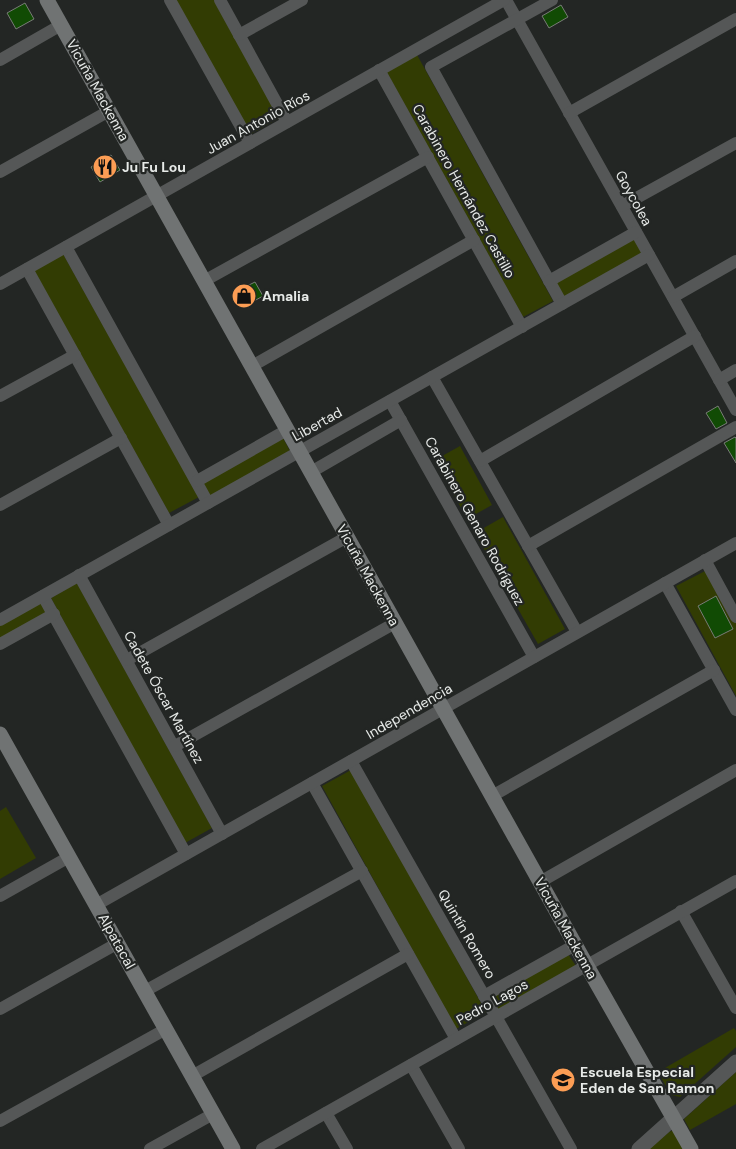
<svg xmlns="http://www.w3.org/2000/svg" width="736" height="1149" font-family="'DM Sans',sans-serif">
  <rect width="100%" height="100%" fill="#232624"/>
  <!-- green -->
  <g fill="#323c03">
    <path d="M176 0H215L281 117 251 134Z"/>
    <path d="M416 53 553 301 523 317 386 71Z"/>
    <path d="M633 237 643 255 564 297 554 280Z"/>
    <path d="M62 252 199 497 169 513 33 269Z"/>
    <path d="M283 438 291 453 211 497 203 483Z"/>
    <path d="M460 446 492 505 467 519 435 460Z"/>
    <path d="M503 517 565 629 538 644 475 533Z"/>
    <path d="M707 570 736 622V696L676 586Z"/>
    <path d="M77 583 212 828 185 843 51 598Z"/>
    <path d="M40 601 47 613 0 640V624Z"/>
    <path d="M351 770 486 1012 456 1029 322 786Z"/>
    <path d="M6 807 36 858 0 879V811Z"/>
    <path d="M568 954 576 966 497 1011 490 998Z"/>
    <path d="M734 1028 736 1031V1047L680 1097 671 1095 658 1072Z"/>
    <path d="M736 1072V1104L690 1130 684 1119Z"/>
    <path d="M674 1130 684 1149H649L669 1132Z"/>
  </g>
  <!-- building -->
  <g fill="#114b04" stroke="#787b77">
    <path d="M25 3 34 19 16 29 7 13Z"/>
    <path d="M561 5 568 17 549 28 542 16Z"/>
    <path d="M111 155 120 170 100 182 91 167Z"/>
    <path d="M255 282 263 296 245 306 237 291Z"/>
    <path d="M718 406 727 423 716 429 706 413Z"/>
    <path d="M735 437 736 438V463L724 443Z"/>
    <path d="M716 596 733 629 715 638 698 606Z"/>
  </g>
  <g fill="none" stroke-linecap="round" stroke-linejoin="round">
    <!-- minor -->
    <g stroke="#555757" stroke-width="12">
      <path d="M170 0 250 143"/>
      <path d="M220 0 287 122"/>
      <path d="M506 0 736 410"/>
      <path d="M552 0 431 67 562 304"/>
      <path d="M239 35 302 0"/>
      <path d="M0 60 61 25"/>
      <path d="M379 70 522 327"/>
      <path d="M569 113 736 19"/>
      <path d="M0 172 109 111"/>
      <path d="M622 206 736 143"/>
      <path d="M66 247 208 503"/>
      <path d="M27 269 169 525"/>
      <path d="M204 281 428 157"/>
      <path d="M549 281 636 232"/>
      <path d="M0 284 504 0"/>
      <path d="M673 297 736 261"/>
      <path d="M252 366 474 240"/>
      <path d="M432 377 577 632"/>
      <path d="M719 380 736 370"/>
      <path d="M0 396 75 355"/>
      <path d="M390 401 534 657"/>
      <path d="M480 461 695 336"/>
      <path d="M311 472 401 420"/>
      <path d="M197 481 287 430"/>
      <path d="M0 505 121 438"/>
      <path d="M528 546 736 427"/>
      <path d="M705 560 736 617"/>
      <path d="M79 575 222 834"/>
      <path d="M665 583 736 710"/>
      <path d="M43 596 186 854"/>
      <path d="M0 620 649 255"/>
      <path d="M0 644 54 614"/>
      <path d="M127 660 347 537"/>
      <path d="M175 746 395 623"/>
      <path d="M351 761 571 1149"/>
      <path d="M312 783 456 1039"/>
      <path d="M492 796 714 670"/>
      <path d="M540 882 736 770"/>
      <path d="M0 896 69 857"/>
      <path d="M96 905 736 543"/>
      <path d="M681 911 736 1008"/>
      <path d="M145 991 362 871"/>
      <path d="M484 996 575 945"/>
      <path d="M0 1009 118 943"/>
      <path d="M411 1065 459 1149"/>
      <path d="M192 1076 408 954"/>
      <path d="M326 1113 347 1149"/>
      <path d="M0 1121 166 1029"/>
      <path d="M150 1149 213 1114"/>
      <path d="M262 1149 736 881"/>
    </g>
    <!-- tertiary -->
    <path stroke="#555757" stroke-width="15" d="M639 1149 736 1062"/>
    <!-- secondary -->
    <g stroke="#707373" stroke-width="15">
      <path d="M47 0 587 966 691 1149"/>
      <path d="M0 734 233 1149"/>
    </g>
  </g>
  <!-- icons -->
  <defs>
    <symbol id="restaurant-disc" viewBox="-11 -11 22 22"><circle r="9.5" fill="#fc9d54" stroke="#232624"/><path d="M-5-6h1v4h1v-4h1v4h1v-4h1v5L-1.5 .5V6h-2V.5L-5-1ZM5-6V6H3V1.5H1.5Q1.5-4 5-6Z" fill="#111"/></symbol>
    <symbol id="shop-disc" viewBox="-11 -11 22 22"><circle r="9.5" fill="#fc9d54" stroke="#232624"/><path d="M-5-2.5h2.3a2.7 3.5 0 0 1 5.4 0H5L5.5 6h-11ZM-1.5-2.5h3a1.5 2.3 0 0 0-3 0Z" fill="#111"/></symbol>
    <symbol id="school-disc" viewBox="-11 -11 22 22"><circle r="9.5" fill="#fc9d54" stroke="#232624"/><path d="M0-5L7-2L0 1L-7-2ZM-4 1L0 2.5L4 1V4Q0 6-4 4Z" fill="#111"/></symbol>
  </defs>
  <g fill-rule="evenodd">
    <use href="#restaurant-disc" x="91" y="153" width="28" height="28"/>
    <use href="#shop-disc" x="230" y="282" width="28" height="28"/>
    <use href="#school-disc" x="549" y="1066" width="28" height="28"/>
  </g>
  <g text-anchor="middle" stroke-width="4.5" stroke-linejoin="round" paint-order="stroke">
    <!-- street labels -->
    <g font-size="14" fill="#e7eae8" stroke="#232624">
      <text transform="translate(98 90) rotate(61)" y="5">Vicuña Mackenna</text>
      <text transform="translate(258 122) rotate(-29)" y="5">Juan Antonio Ríos</text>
      <text transform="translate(464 191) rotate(61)" y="5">Carabinero Hernández Castillo</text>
      <text transform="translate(634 198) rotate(61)" y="5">Goycolea</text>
      <text transform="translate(317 424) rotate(-29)" y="5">Libertad</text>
      <text transform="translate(475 521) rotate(61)" y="5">Carabinero Genaro Rodríguez</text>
      <text transform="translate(368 575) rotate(61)" y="5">Vicuña Mackenna</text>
      <text transform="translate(164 697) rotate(61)" y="5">Cadete Óscar Martínez</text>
      <text transform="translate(409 711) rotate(-30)" y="5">Independencia</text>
      <text transform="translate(566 928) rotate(61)" y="5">Vicuña Mackenna</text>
      <text transform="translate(467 934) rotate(60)" y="5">Quintín Romero</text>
      <text transform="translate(117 941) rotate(61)" y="5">Alpatacal</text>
      <text transform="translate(492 1002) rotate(-29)" y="5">Pedro Lagos</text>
    </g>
    <!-- poi labels -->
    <g font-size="14" font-weight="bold" fill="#e7eae8" stroke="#232624" text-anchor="start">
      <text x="122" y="172">Ju Fu Lou</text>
      <text x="262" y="301">Amalia</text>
      <text x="580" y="1077">Escuela Especial<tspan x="580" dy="16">Eden de San Ramon</tspan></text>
    </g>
  </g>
</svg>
